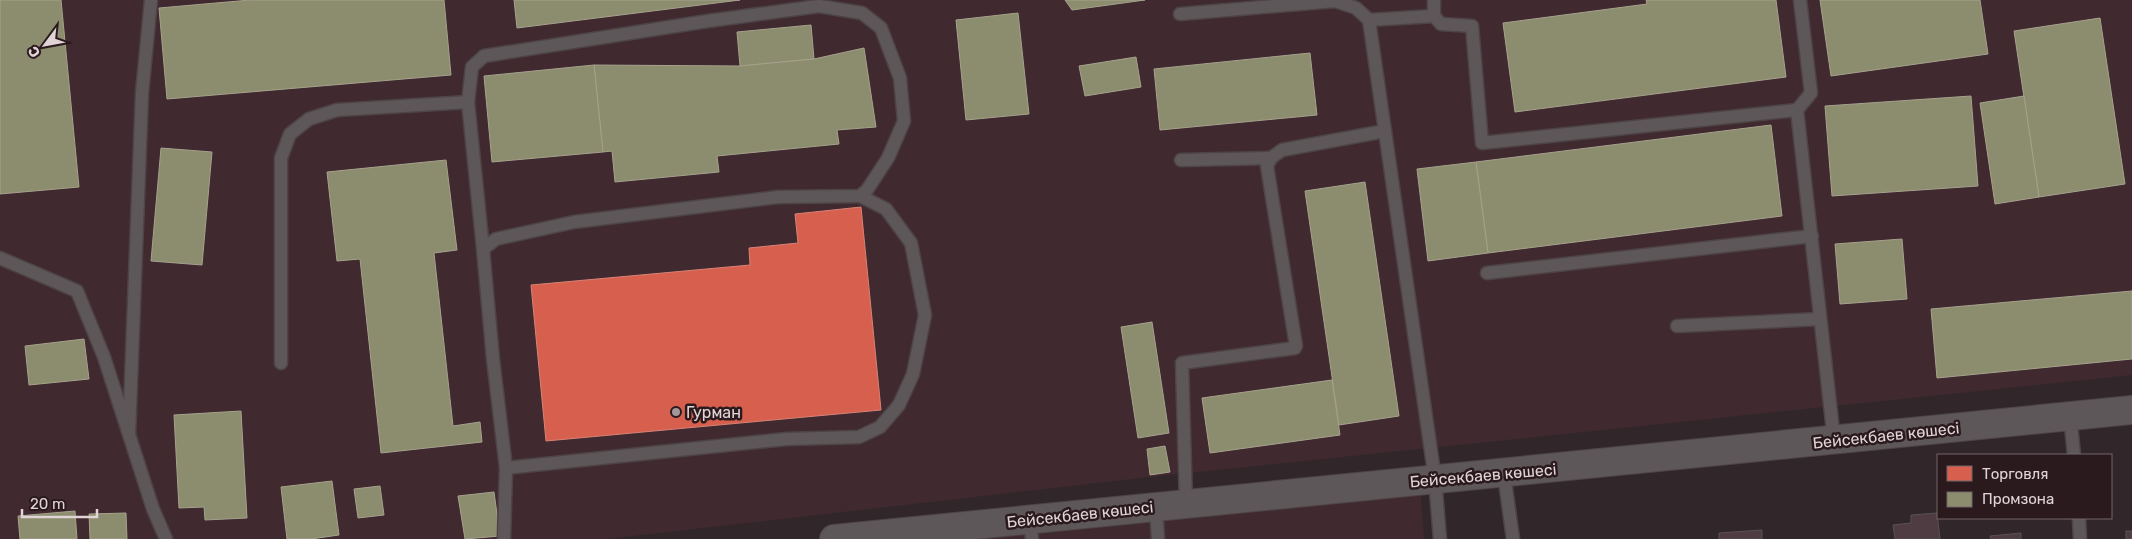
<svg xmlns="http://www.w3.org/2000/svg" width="2132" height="539" font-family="Rubik,sans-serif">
  <rect width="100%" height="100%" fill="#31272a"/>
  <!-- built -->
  <g fill="#40292f">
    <path d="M0 0H2132V375L1140 478 607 539H0Z"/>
    <path d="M1420 485 1424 539H839Z"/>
  </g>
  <!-- shops -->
  <path fill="#d6604d" stroke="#d98376" d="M861 207 881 410 546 441 531 285 750 265 749 248 798 243 795 214Z"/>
  <!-- industry -->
  <g fill="#8c8c6e" stroke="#a5a28d">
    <path d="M0 0H61L79 187 0 194Z"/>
    <path d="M250 0H444L451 75 167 99 159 8Z"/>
    <path d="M514 0H740L517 28Z"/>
    <path d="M1065 0H1145L1072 10Z"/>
    <path d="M1646 0H1776L1786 77 1515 112 1503 23 1647 4Z"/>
    <path d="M1820 0H1980L1988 54 1831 76Z"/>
    <path d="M1018 13 1029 114 966 120 956 20Z"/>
    <path d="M2100 18 2125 184 2039 197 2014 31Z"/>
    <path d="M811 25 814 59 740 66 737 32Z"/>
    <path d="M864 48 876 127 837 130 839 144 717 156 719 172 615 182 612 151 603 152 594 65 740 66 814 59Z"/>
    <path d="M1310 53 1317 115 1160 130 1154 69Z"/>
    <path d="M1136 57 1141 87 1085 96 1079 66Z"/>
    <path d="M594 65 603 152 492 162 484 76Z"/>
    <path d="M1971 96 1978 186 1832 196 1825 106Z"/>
    <path d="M2024 96 2039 197 1995 204 1980 103Z"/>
    <path d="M1771 125 1782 216 1488 253 1476 162Z"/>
    <path d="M161 148 212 152 202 265 151 261Z"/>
    <path d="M446 160 457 250 434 253 453 426 480 422 482 442 381 453 360 259 337 261 327 172Z"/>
    <path d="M1476 162 1488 253 1428 261 1417 169Z"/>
    <path d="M1365 182 1399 416 1339 425 1305 191Z"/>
    <path d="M1902 239 1907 299 1840 304 1835 244Z"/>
    <path d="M2132 291V359L1937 378 1931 309Z"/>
    <path d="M1152 322 1169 433 1138 438 1121 327Z"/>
    <path d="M84 339 89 379 29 385 25 346Z"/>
    <path d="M1332 380 1340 435 1210 453 1202 398Z"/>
    <path d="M241 411 247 518 205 520 204 507 179 508 174 415Z"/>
    <path d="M1165 446 1170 472 1150 475 1147 449Z"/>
    <path d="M332 481 339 535 311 539H287L281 487Z"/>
    <path d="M380 486 384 515 358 518 354 489Z"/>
    <path d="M494 492 500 536 465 539 458 496Z"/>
    <path d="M75 511 77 539H20L18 516Z"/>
    <path d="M126 513 127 539H90L89 514Z"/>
  </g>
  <!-- building -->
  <g fill="#4f3c43" stroke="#595153">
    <path d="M1937 513 1940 539H1895L1893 525 1911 523V515Z"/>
    <path d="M1762 530V539H1719V533Z"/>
    <rect x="2126" y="531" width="6" height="8"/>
    <path d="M2021 533V539H1991L1990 536Z"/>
  </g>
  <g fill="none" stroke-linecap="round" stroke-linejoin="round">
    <defs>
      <g id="lane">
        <path d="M1434 0V16L1441 24 1472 26 1482 143 1797 110"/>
        <path d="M1800 0 1811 93 1797 110 1834 440"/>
        <path d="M1180 14 1335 1 1356 8 1369 20 1435 479 1440 539"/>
        <path d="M1369 20 1434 16"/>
        <path d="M1181 160 1271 158"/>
        <path d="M483 249 468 102 472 67 484 56 708 21 819 6 862 13 881 28 900 78 904 121 888 158 867 190 860 196 778 197 574 222 496 239 483 249 493 359 506 468 504 539"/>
        <path d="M0 258 77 291 104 357 153 509 166 539"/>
        <path d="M1487 273 1812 236"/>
        <path d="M1677 326 1820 319"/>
        <path d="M281 363V158L290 134 309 119 337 110 468 102"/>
        <path d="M2070 416 2074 455"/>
        <path d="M129 434 142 93 151 0"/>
        <path d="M506 468 786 439 859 437 880 427 899 405 913 374 925 315 911 243 886 209 860 196"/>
        <path d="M1504 474 1513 539"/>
        <path d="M1186 504 1182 363 1295 348 1296 346 1267 166 1271 158 1282 150 1385 131"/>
        <path d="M1156 507 1158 539"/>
        <path d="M2079 518 2080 539"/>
        <path d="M1030 519 1032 539"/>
      </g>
      <path id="secondary" d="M834 539 2132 410"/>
    </defs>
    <!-- lane casing -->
    <use href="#lane" stroke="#4d4446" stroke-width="15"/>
    <!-- secondary casing -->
    <use href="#secondary" stroke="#4d4446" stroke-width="30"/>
    <!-- lane -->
    <use href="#lane" stroke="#5e5759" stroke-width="12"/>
    <!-- secondary -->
    <use href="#secondary" stroke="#5e5759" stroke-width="28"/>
  </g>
  <!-- markers -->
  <circle fill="#a3979a" stroke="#2a1a1e" stroke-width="2" cx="676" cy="412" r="5"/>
  <g text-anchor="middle" stroke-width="5" stroke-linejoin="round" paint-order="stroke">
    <!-- poi labels -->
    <g font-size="16" fill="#e0d4d6" stroke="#2a1a1e" text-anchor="start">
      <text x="686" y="418">Гурман</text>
    </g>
    <!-- street labels -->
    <g font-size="16" fill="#e0d4d6" stroke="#2a1a1e">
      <text transform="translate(1886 435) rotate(-6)" y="6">Бейсекбаев көшесі</text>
      <text transform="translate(1483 475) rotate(-5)" y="6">Бейсекбаев көшесі</text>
      <text transform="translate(1080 514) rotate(-6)" y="6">Бейсекбаев көшесі</text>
    </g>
  </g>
  <!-- legend -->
  <rect x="1937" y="454" width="175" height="65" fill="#2a1a1e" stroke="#736468"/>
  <rect x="1947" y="466" width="25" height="15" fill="#d6604d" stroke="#736468"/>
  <text x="1982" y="479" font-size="15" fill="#e0d4d6">Торговля</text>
  <rect x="1947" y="492" width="25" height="15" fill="#8c8c6e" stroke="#736468"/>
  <text x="1982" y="504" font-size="15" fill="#e0d4d6">Промзона</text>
  <!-- north arrow -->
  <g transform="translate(45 45) rotate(238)" stroke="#2a1a1e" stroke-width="4" paint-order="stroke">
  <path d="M0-4L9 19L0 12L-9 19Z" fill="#e0d4d6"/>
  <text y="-8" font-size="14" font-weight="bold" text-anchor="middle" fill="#e0d4d6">С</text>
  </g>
  <!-- scale -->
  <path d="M22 509v8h75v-8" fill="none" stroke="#e0d4d6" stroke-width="2.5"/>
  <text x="30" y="509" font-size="15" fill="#e0d4d6" stroke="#2a1a1e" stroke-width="4" paint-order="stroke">20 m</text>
</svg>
